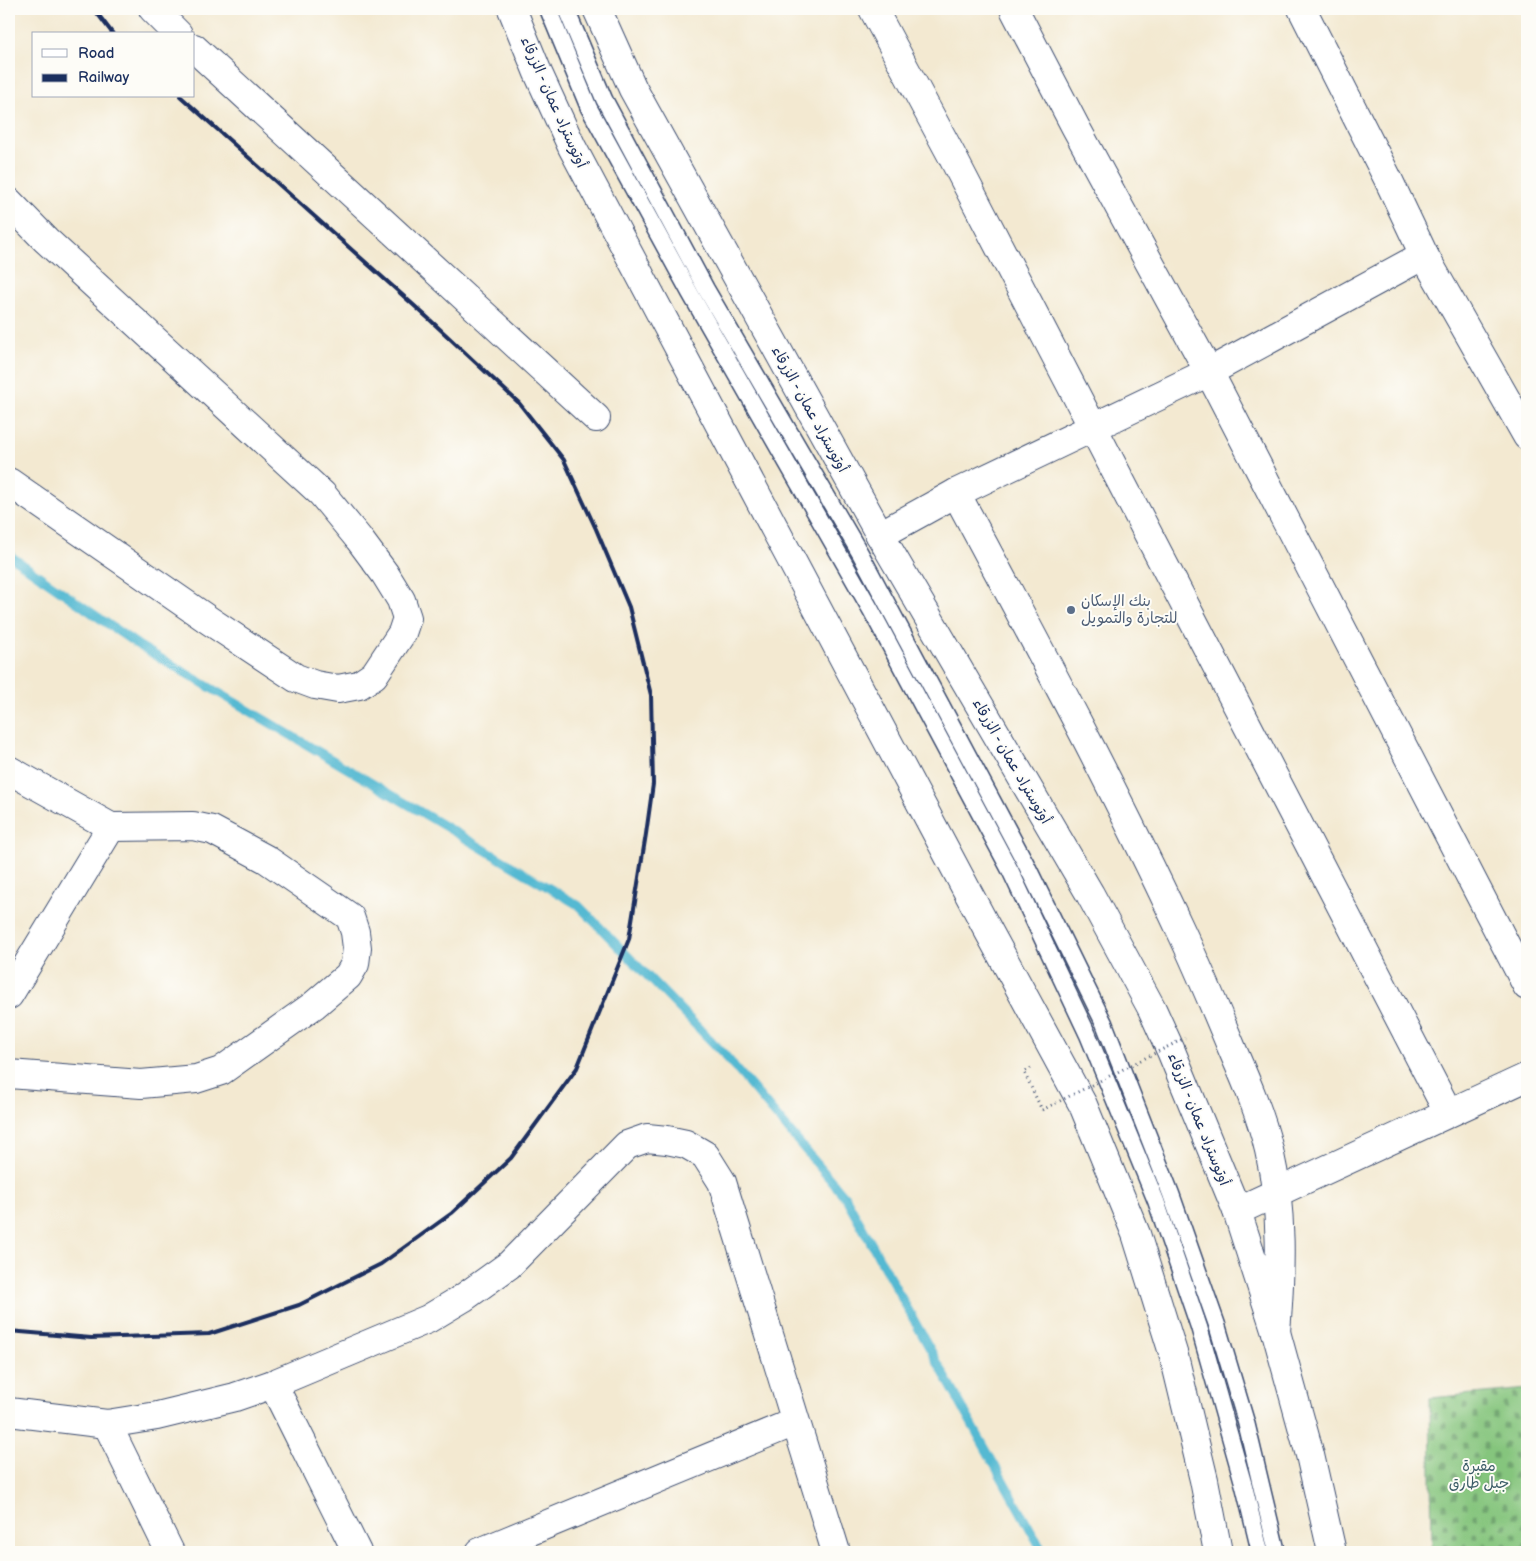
<svg xmlns="http://www.w3.org/2000/svg" width="1536" height="1561" font-family="'Balsamiq Sans','Playpen Sans Arabic',sans-serif">
  <defs>
    <pattern id="cemetery-stones" width="16" height="16" patternUnits="userSpaceOnUse" patternTransform="scale(1.25)"><rect width="16" height="16" fill="#85c57d"/><path d="M2 7V4a2 2 0 0 1 4 0v3zM10 15v-3a2 2 0 0 1 4 0v3z" fill="#6ca06a"/></pattern>
  </defs>
  <rect width="100%" height="100%" fill="#fdfcf7"/>
  <filter id="ink" filterUnits="userSpaceOnUse"><feTurbulence type="fractalNoise" baseFrequency=".02" numOctaves="2"/><feDisplacementMap in="SourceGraphic" scale="10" xChannelSelector="R" yChannelSelector="G"/><feConvolveMatrix kernelMatrix="1 2 1 2 8 2 1 2 1" color-interpolation-filters="sRGB"/></filter>
  <filter id="wash" filterUnits="userSpaceOnUse"><feTurbulence type="fractalNoise" baseFrequency=".0096" numOctaves="4" result="noise"/><feDisplacementMap in="SourceGraphic" scale="20" xChannelSelector="R" yChannelSelector="G"/><feGaussianBlur stdDeviation="1.12" result="paint"/><feColorMatrix in="noise" values="0 0 0 0 0 0 0 0 0 0 0 0 0 0 0 0 0 1.4 0 .05"/><feComposite in="paint" operator="in"/></filter>
  <g filter="url(#wash)">
    <rect width="100%" height="100%" fill="#f3e9d1"/>
    <!-- cemetery -->
    <path fill="url(#cemetery-stones)" stroke="#507a6e" d="M1527 1389V1552H1432L1430 1398Z"/>
    <g fill="none" stroke-linecap="round" stroke-linejoin="round">
      <!-- stream -->
      <path stroke="#54b9d2" stroke-width="9" d="M9 555 138 645 578 905 723 1053 846 1198 1043 1552"/>
    </g>
  </g>
  <g filter="url(#ink)">
    <g fill="none" stroke-linecap="round" stroke-linejoin="round">
      <defs>
        <g id="service">
          <path d="M548 9 589 108 690 293 871 610 1010 870 1088 1035 1156 1201 1199 1327 1244 1486 1260 1552"/>
          <path d="M566 9 604 99 706 289 860 553 1025 862 1104 1023 1171 1194 1217 1325 1246 1422 1277 1552"/>
        </g>
        <g id="minor">
          <path d="M153 9 178 34"/>
          <path d="M873 9 952 156 1448 1112"/>
          <path d="M1014 9 1075 126 1209 372 1527 986"/>
          <path d="M1302 9 1388 179 1424 255 1527 436"/>
          <path d="M194 48 596 418"/>
          <path d="M9 202 46 240 322 494 359 539 385 574 401 600 407 618 402 633 374 675 359 685 338 689 315 685 296 678 210 621 9 482"/>
          <path d="M956 493C1033 637 1111 781 1180 929 1199 969 1216 1010 1233 1051 1247 1083 1261 1116 1269 1150 1283 1210 1281 1271 1276 1332"/>
          <path d="M880 535 956 493 1209 372 1424 255"/>
          <path d="M9 770 111 827 9 995"/>
          <path d="M9 1074 141 1084 196 1079 221 1071 314 1005 348 976 355 964 357 948 355 932 350 917 266 859 212 830 193 826 111 827"/>
          <path d="M1237 1211 1527 1077"/>
          <path d="M273 1384 357 1552"/>
          <path d="M9 1412 107 1424 157 1416 235 1397 273 1384 428 1319 463 1298 509 1265 627 1145 647 1138 667 1140 686 1144 705 1155 722 1182 836 1552"/>
          <path d="M107 1424 170 1552"/>
          <path d="M480 1552 795 1422"/>
        </g>
        <g id="trunk">
          <path d="M512 9 538 73 572 147 989 932 1083 1105 1136 1234 1174 1356 1204 1480 1218 1552"/>
          <path d="M597 9 633 89 880 535 1090 894 1152 1009 1171 1051 1237 1211 1276 1332 1310 1455 1332 1552"/>
        </g>
      </defs>
      <!-- service casing -->
      <use href="#service" stroke="#3b4b6f" stroke-width="19"/>
      <!-- minor casing -->
      <use href="#minor" stroke="#3b4b6f" stroke-width="30"/>
      <!-- trunk casing -->
      <use href="#trunk" stroke="#3b4b6f" stroke-width="30"/>
      <!-- path -->
      <path stroke="#3b4b6f" stroke-width="3" stroke-dasharray="1 4" stroke-linecap="butt" d="M1031 1068 1024 1072 1042 1110"/>
      <!-- service -->
      <use href="#service" stroke="#fff" stroke-width="16"/>
      <!-- minor -->
      <use href="#minor" stroke="#fff" stroke-width="28"/>
      <!-- trunk -->
      <use href="#trunk" stroke="#fff" stroke-width="28"/>
      <!-- rail -->
      <g stroke="#1b2f5e" stroke-width="4">
        <path d="M94 9 113 34"/>
        <path d="M9 1331 91 1338 209 1334 299 1305 381 1264 452 1213 511 1158 577 1068 629 939 646 834 653 784 651 695 629 607 596 529 564 460 519 403 428 318 180 96"/>
      </g>
      <!-- path-bridge -->
      <path stroke="#3b4b6f" stroke-width="3" stroke-dasharray="1 4" stroke-linecap="butt" d="M1042 1110 1185 1038"/>
    </g>
  </g>
  <!-- markers -->
  <circle fill="#5c6f8a" stroke="#fdfcf7" stroke-width="2" cx="1071" cy="610" r="5"/>
  <g text-anchor="middle" stroke-width="4" stroke-linejoin="round" paint-order="stroke">
    <!-- street labels -->
    <g font-size="15" fill="#1b2f5e" stroke="#fdfcf7">
      <text transform="translate(554 102) rotate(66)" y="5">أوتوستراد عمان - الزرقاء</text>
      <text transform="translate(810 409) rotate(61)" y="5">أوتوستراد عمان - الزرقاء</text>
      <text transform="translate(1012 761) rotate(60)" y="5">أوتوستراد عمان - الزرقاء</text>
      <text transform="translate(1199 1119) rotate(68)" y="5">أوتوستراد عمان - الزرقاء</text>
    </g>
    <!-- service labels -->
    <g font-size="15" fill="#4e5e75" stroke="#fdfcf7" text-anchor="start">
      <text x="1081" y="606">بنك الإسكان<tspan x="1081" dy="17">للتجارة والتمويل</tspan></text>
    </g>
    <!-- park labels -->
    <g font-size="15" fill="#3b5c67" stroke="#fdfcf7">
      <text x="1479" y="1471">مقبرة<tspan x="1479" dy="17">جبل طارق</tspan></text>
    </g>
  </g>
  <!-- margin -->
  <rect width="1536" height="1561" fill="none" stroke="#fdfcf7" stroke-width="30"/>
  <!-- legend -->
  <rect x="32" y="32" width="162" height="65" fill="#fdfcf7" stroke="#a3aaba"/>
  <rect x="42" y="49" width="25" height="8" fill="#ffffff" stroke="#a3aaba"/>
  <text x="78" y="58" font-size="15" fill="#1b2f5e">Road</text>
  <rect x="42" y="74" width="25" height="8" fill="#1b2f5e" stroke="#a3aaba"/>
  <text x="78" y="82" font-size="15" fill="#1b2f5e">Railway</text>
</svg>
